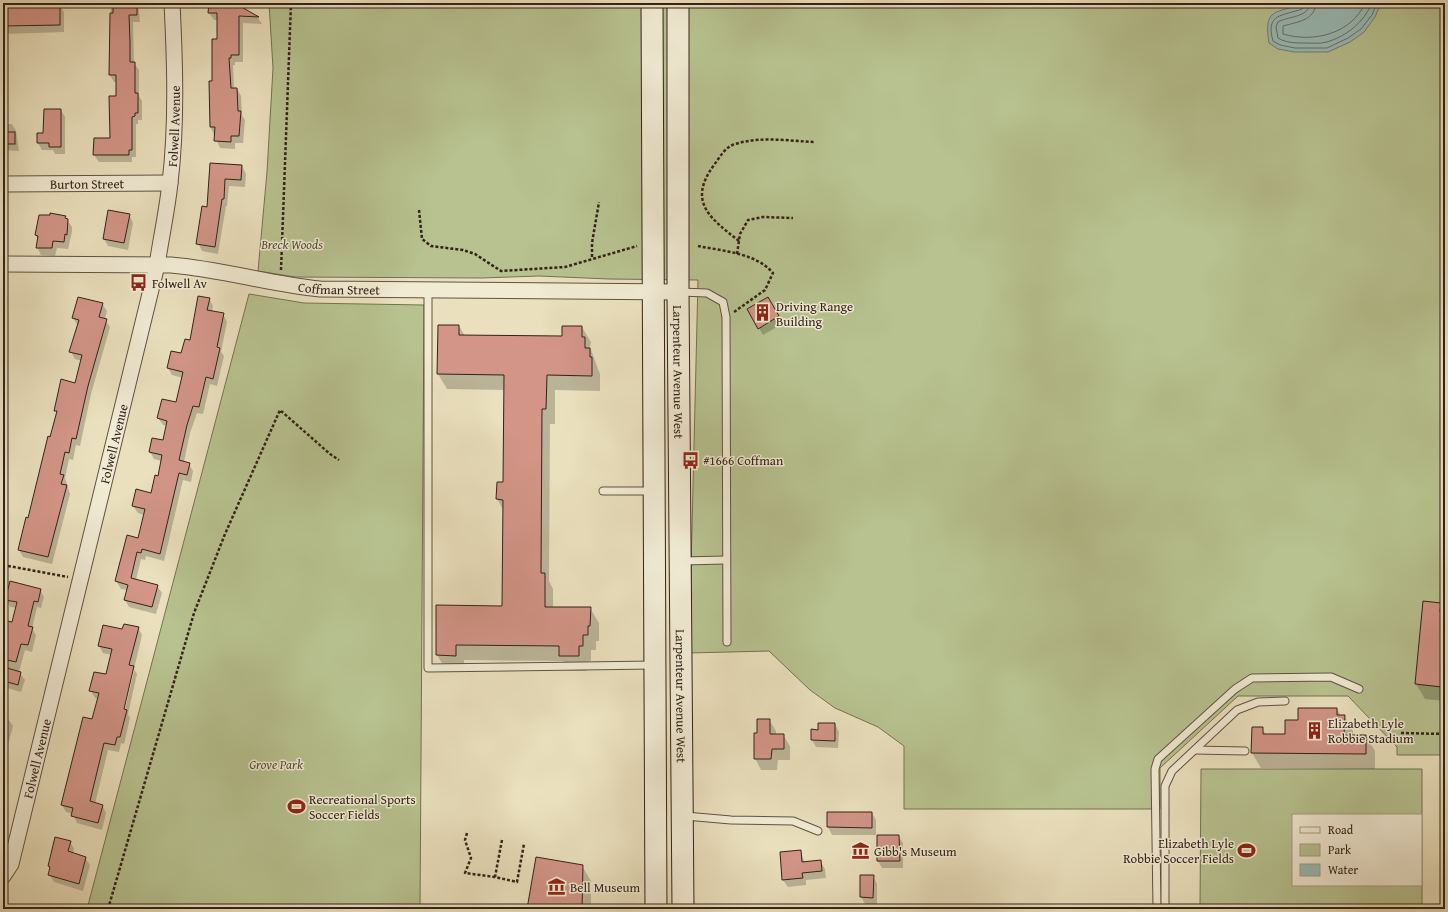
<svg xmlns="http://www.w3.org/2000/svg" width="1448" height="912" font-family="'Gentium Book Plus',serif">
  <rect width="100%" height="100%" fill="#eae0bd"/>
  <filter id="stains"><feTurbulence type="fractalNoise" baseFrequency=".005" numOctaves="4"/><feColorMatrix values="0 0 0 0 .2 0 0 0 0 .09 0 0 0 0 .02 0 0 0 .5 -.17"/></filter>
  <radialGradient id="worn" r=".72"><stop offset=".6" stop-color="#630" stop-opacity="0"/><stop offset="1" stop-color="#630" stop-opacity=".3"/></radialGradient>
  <!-- green -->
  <g fill="#b7c290" stroke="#757254" fill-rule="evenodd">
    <path d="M269 3H1445V755H1397V747L1348 696H1238L1160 768V809H904V746L878 727 835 708 810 690 769 651 689 653 698 280 609 279 539 276 482 278 295 277 258 271 267 172 273 68Z"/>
    <path d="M249 294 304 303 424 305 420 909H87Z"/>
    <path d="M1201 769H1422V908L1200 907ZM1293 815H1421V885H1293Z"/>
  </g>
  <!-- water -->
  <path fill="#99bcb7" stroke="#707e77" d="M1305 3H1381L1375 17 1364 32 1350 42 1328 52H1294L1278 49 1269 43C1263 6 1277 14 1305 3Z"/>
  <!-- shadow -->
  <g fill="#0003" fill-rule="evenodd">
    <path d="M3 3 59 4 64 12V32L3 34Z"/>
    <path d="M111 3H138L140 22H133L134 63 139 70V96L142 101V120H138V124H136V157H132V162H99L94 155 111 139 117 97V82H114L110 75Z"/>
    <path d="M210 3H241V8L258 18 262 24 243 23V62H235V65H233L234 89H237L241 96 242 115 245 120 243 143H235V149L220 148 210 126 213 82 218 40V20H214L209 13Z"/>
    <path d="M61 110 65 117V154H55L53 150H42L38 143V134H44Z"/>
    <path d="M3 124H12L16 131 19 151 3 150Z"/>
    <path d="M211 164 242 166 246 174 245 187 229 186 227 206H226L218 254 202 251 198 243 208 208Z"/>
    <path d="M129 215 133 223 128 250 108 246 104 239Z"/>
    <path d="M65 217 72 227V232L68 249 57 248 55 256 41 255 37 247 38 240 36 235Z"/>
    <path d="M3 229 7 237 8 244 4 255ZM3 235H5V241H4Z"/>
    <path d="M767 298 782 324 763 335 748 310Z"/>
    <path d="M209 299 213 306 212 312 223 314 227 322 221 352 224 356 217 386 210 384 203 414 197 413 190 433 184 462 189 464 193 471 191 482 183 480 164 561 146 556 145 560 141 559 136 580 157 586 162 593 156 614 129 607 125 600 127 590 121 589 116 581 139 539 144 515 138 513 133 506 152 494 158 477 162 461 154 459 150 452 164 442 167 426 163 425 158 418 177 403 183 378 172 375 168 368 182 354 191 342Z"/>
    <path d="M102 304 107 311 105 319 110 327 91 394 80 446 76 445 73 460 69 459 65 478 70 494 52 564 23 557 19 550 51 438 57 414 55 410 76 384 82 361 75 359 71 352 78 326 73 318Z"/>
    <path d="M439 326H459L465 336 563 337 582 327 591 342 590 347 600 374V391L555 390V424H550L549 581 553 589V608H590L599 623V641H596V650H591V661H588L587 671H569L563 661 464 660V671L446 670 437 655V606L503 607 504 511 497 499 504 483 505 390 447 389 438 374Z"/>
    <path d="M40 590 44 597 41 608 37 607 32 629 36 635 32 652 25 650 19 672 25 680 21 692 7 688 3 703V628L13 623 17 608 10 607 6 599Z"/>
    <path d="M1424 602 1440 604 1445 612V701L1425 699 1416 684Z"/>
    <path d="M138 628 142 635 134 669 137 674 128 714 130 718 124 744 121 743 119 752 108 750 95 804 102 805 106 813 102 830 77 823 73 814 66 812 62 805 93 720 98 699 95 698 91 691 107 676 112 655 103 653 99 646 123 631ZM133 666 134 671 124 714H122Z"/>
    <path d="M1337 709 1341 716H1344L1353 731V736H1366L1375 751V769L1261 768 1252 753 1262 728 1266 735H1286L1299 721Z"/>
    <path d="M3 717 8 719 13 726 3 763Z"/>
    <path d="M769 720 776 731V735H783L790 746V760H778L777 770H761L755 758 758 734Z"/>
    <path d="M835 724 839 732 838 748 816 747 812 740 819 731Z"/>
    <path d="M828 813H872L876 820V835H832L828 827Z"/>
    <path d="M878 836H898L903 843V868H882L878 861Z"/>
    <path d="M70 842 74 849 73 853 85 858 90 865 83 891 54 882 49 874 51 870 49 866Z"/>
    <path d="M800 851 805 863 820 861 825 869 826 878 806 880V885L788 887 783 880Z"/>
    <path d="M582 866 591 881V909H528Z"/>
    <path d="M861 876H873L877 884V905L865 904 861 897Z"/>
    <path d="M490 905 511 909H490Z"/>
  </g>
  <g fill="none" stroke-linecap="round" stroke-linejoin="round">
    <!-- shore -->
    <g stroke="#666f68" stroke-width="1">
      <path d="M1305 3 1302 9C1283 16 1265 13 1273 41L1280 45 1295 48H1327L1348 38 1361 29 1372 15 1377 3"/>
      <path d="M1310 3C1309 18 1288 16 1278 22L1276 27 1278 38C1286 43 1296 43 1305 43 1312 43 1320 44 1327 42 1347 36 1364 22 1372 3"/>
      <path d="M1316 3C1315 21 1296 22 1283 26V34C1313 43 1352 34 1365 3"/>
    </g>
  </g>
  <!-- building -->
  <g fill="#d29587" stroke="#332218">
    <path d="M3 3H60V25L3 26Z"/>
    <path d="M113 3H137V15H129L130 42V62H135V93H138V113H135V116L132 117V150H129V155H93L94 138H110L109 96H116V75H109L110 13H113Z"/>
    <path d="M209 3H238V5L259 17 239 16V55H231V58H229L231 88H237L238 111H241L239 136H231V142L214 141 215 127H210L209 81H212V39H217V13H208Z"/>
    <path d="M44 109H61V147H49V143H37V133H43Z"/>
    <rect x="3" y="132" width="12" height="12"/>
    <path d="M210 163 242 165 241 180 225 179 224 199H222L215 247 196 244 202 206 207 207Z"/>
    <path d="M108 210 130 214 124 243 103 239Z"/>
    <path d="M50 213 66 216 65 218 68 219 67 235 65 234 64 242 53 241 52 248H36L38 236 35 235 39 215H50Z"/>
    <path d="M198 296 210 298 207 310 224 313 217 347 220 348 213 379 206 377 199 407 193 406 187 425 179 460 190 463 187 475 179 473 160 554 142 549 141 553 137 552 131 578 158 585 152 607 124 600 128 585 115 581 127 535 138 538 145 509 132 506 136 489 151 493 155 475 158 476 162 455 149 452 152 438 163 440 167 421 157 418 162 399 176 402 183 372 167 368 171 351 181 353 185 339 190 340Z"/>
    <path d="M78 297 103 303 99 317 107 319 88 386 76 439 72 438 69 453 65 452 60 474 64 475 61 484 67 485 48 557 18 550 26 517 28 518 48 436 50 437 57 411H54L61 379 75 383 82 355 69 352 79 320 72 318Z"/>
    <path d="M768 297 779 316 758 329 747 309Z"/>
    <path d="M438 325H459V335L562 336V326H582V337H585V348H590V357H592V376L547 375 546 409H542L541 573H545V607H591L590 626H588V635H583V646H579V656H559V646L456 645V656L436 655V605L502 606 503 500 496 499 497 482H503L504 375 437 374Z"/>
    <path d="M10 581 41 589 38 602 34 601 28 626 33 627 28 645 21 644 16 662 3 659V620L12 622 17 602 5 600Z"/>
    <path d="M1423 601 1441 603 1440 612H1445V651L1442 687 1415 684Z"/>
    <path d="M124 624 139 627 129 665 134 666 124 709 127 710 120 737H117L115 745 104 743 90 801 103 805 98 823 71 816 73 808 61 805 83 717 92 719 99 693 89 691 94 672 106 674 112 649 98 646 103 625 122 629Z"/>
    <path d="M7 668 21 672 18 685 4 681Z"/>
    <path d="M1298 708H1337V715H1345L1344 735H1366V754L1251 753 1252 727H1263V734H1285V720H1298Z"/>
    <path d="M757 719H770V734H784V749H772L771 759H754V733H757Z"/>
    <path d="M818 723H835V741L811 740V729L818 730Z"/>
    <path d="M827 812H872V828L827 827Z"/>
    <path d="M877 835H899L900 861H877Z"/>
    <path d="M55 837 71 841 68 851 86 857 79 884 48 875 50 867 48 866Z"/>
    <path d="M801 850 802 862 821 860 822 871 802 873 803 878 782 880 780 852Z"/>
    <path d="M536 857 583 865 582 909H527Z"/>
    <path d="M860 875H874L873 898 860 897Z"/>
  </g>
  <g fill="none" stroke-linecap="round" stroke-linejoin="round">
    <defs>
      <g id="lane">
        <path d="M428 289V668L654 665"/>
        <path d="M680 292 707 293 723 302 726 317 727 642"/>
        <path d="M603 491H653"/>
        <path d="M682 561 726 560"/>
        <path d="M1195 750 1245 751"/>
        <path d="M685 816 731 820 793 821 818 831"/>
        <path d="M1157 909 1155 769 1158 759 1235 689 1252 678 1331 677 1359 689"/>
        <path d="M1165 909V786L1172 771 1237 710 1258 702 1285 701"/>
      </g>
      <g id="street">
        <path id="s1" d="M3 184 170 183"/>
        <path id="s2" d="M3 264 171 265C221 269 269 284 320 289L678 292"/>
        <path id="s3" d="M3 876 11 864 157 265C161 238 167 211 170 183 177 124 175 63 172 3"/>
      </g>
      <g id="secondary">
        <path d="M652 3 656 909"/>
        <path id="s4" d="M678 3V292L683 909"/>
      </g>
    </defs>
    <!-- lane casing -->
    <use href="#lane" stroke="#615241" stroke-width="9"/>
    <!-- street casing -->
    <use href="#street" stroke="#615241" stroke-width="17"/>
    <!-- secondary casing -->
    <use href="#secondary" stroke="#332218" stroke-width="23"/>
    <!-- path -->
    <g stroke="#332218" stroke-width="2.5" stroke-dasharray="3 2" stroke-linecap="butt">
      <path d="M419 210 422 239 431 246 463 250 475 254 501 271 565 267 637 246"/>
      <path d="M739 241C710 218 687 202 714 165 720 157 725 147 735 144 761 136 789 141 815 142"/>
      <path d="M698 246C723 251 756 253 773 273L765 290 734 312"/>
      <path d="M737 254 740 234 748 220 763 217 793 218"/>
      <path d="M592 257V243L599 202"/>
      <path d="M281 270 291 3"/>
      <path d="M3 565 68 577"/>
      <path d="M1401 733 1445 734"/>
      <path d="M467 833 465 840 471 858 465 873 495 877"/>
      <path d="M502 840 495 877 517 882 524 844"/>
      <path d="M108 909 194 613 225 534 280 410 330 454 339 460"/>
    </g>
    <!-- lane -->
    <use href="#lane" stroke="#f1ebd4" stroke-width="7"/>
    <!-- street -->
    <use href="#street" stroke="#f1ebd4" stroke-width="15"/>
    <!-- secondary -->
    <use href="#secondary" stroke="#f1ebd4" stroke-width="21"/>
  </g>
  <!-- icons -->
  <defs>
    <symbol id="bus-bare" viewBox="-9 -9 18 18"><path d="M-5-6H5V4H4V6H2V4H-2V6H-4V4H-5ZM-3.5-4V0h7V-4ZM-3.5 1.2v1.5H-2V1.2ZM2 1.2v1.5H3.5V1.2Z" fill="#8f2418" stroke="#f1ebd4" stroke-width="2.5" paint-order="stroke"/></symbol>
    <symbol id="building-bare" viewBox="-9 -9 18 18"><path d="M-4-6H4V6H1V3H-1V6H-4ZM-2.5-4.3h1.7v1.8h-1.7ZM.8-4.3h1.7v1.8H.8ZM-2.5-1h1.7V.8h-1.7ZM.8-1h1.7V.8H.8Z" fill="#8f2418" stroke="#f1ebd4" stroke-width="2.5" paint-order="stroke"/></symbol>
    <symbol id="stadium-bare" viewBox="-9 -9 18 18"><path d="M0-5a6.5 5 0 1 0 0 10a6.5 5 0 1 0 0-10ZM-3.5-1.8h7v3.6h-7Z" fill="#8f2418" stroke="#f1ebd4" stroke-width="2.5" paint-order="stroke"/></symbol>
    <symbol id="museum-bare" viewBox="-9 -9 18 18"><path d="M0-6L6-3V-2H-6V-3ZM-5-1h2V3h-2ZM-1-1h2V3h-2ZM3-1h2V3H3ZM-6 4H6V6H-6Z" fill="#8f2418" stroke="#f1ebd4" stroke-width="2.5" paint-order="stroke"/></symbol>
  </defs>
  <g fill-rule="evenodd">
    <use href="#bus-bare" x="126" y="270" width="25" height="25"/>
    <use href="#building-bare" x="750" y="300" width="25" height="25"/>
    <use href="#bus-bare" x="678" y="448" width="25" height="25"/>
    <use href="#building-bare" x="1302" y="718" width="25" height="25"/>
    <use href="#stadium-bare" x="284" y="794" width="25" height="25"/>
    <use href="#stadium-bare" x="1234" y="838" width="25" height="25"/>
    <use href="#museum-bare" x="848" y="838" width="25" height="25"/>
    <use href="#museum-bare" x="544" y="874" width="25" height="25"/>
  </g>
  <g text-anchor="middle" stroke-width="3" stroke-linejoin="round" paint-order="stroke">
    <!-- street labels -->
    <g font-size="13" fill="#332218" stroke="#f1ebd4">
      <text dy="5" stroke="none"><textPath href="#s3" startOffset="771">Folwell Avenue</textPath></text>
      <text dy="5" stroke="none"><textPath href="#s1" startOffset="84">Burton Street</textPath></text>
      <text dy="5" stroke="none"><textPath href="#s2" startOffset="338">Coffman Street</textPath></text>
      <text dy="5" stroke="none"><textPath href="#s4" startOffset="369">Larpenteur Avenue West</textPath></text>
      <text dy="5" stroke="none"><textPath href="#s3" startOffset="447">Folwell Avenue</textPath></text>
      <text dy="5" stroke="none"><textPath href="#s4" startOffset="693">Larpenteur Avenue West</textPath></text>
      <text dy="5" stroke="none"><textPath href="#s3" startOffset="123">Folwell Avenue</textPath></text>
    </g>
    <!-- park labels -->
    <g font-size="13" font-style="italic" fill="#544a36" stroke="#f1ebd4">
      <text x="292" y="249">Breck Woods</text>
      <text x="276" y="769">Grove Park</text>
    </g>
    <!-- poi labels -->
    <g font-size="13" fill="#332218" stroke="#f1ebd4" text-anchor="start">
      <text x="152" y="288">Folwell Av</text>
      <text x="776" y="311">Driving Range<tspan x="776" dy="15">Building</tspan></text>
      <text x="703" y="465">#1666 Coffman</text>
      <text x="1328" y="728">Elizabeth Lyle<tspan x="1328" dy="15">Robbie Stadium</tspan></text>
      <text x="309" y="804">Recreational Sports<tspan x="309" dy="15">Soccer Fields</tspan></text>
      <text x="1234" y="848" text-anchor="end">Elizabeth Lyle<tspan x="1234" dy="15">Robbie Soccer Fields</tspan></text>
      <text x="874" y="856">Gibb's Museum</text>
      <text x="570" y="892">Bell Museum</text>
    </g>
  </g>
  <!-- margin -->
  <rect width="1448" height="912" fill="none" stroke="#eae0bd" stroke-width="16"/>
  <rect x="4" y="4" width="1440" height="904" fill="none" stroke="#332218" stroke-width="2"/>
  <rect x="8" y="8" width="1432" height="896" fill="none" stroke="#332218"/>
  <!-- legend -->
  <rect x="1292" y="814" width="130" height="72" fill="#f1ebd4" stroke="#a59b89"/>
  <rect x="1300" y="827" width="20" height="6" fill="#f1ebd4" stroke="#a59b89"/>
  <text x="1328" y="834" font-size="12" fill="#332218">Road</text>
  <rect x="1300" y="844" width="20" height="12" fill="#b7c290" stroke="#a59b89"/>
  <text x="1328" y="854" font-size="12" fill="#332218">Park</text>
  <rect x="1300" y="864" width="20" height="12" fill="#99bcb7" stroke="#a59b89"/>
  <text x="1328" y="874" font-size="12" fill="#332218">Water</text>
  <rect width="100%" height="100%" filter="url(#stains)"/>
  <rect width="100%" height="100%" fill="url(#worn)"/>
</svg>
